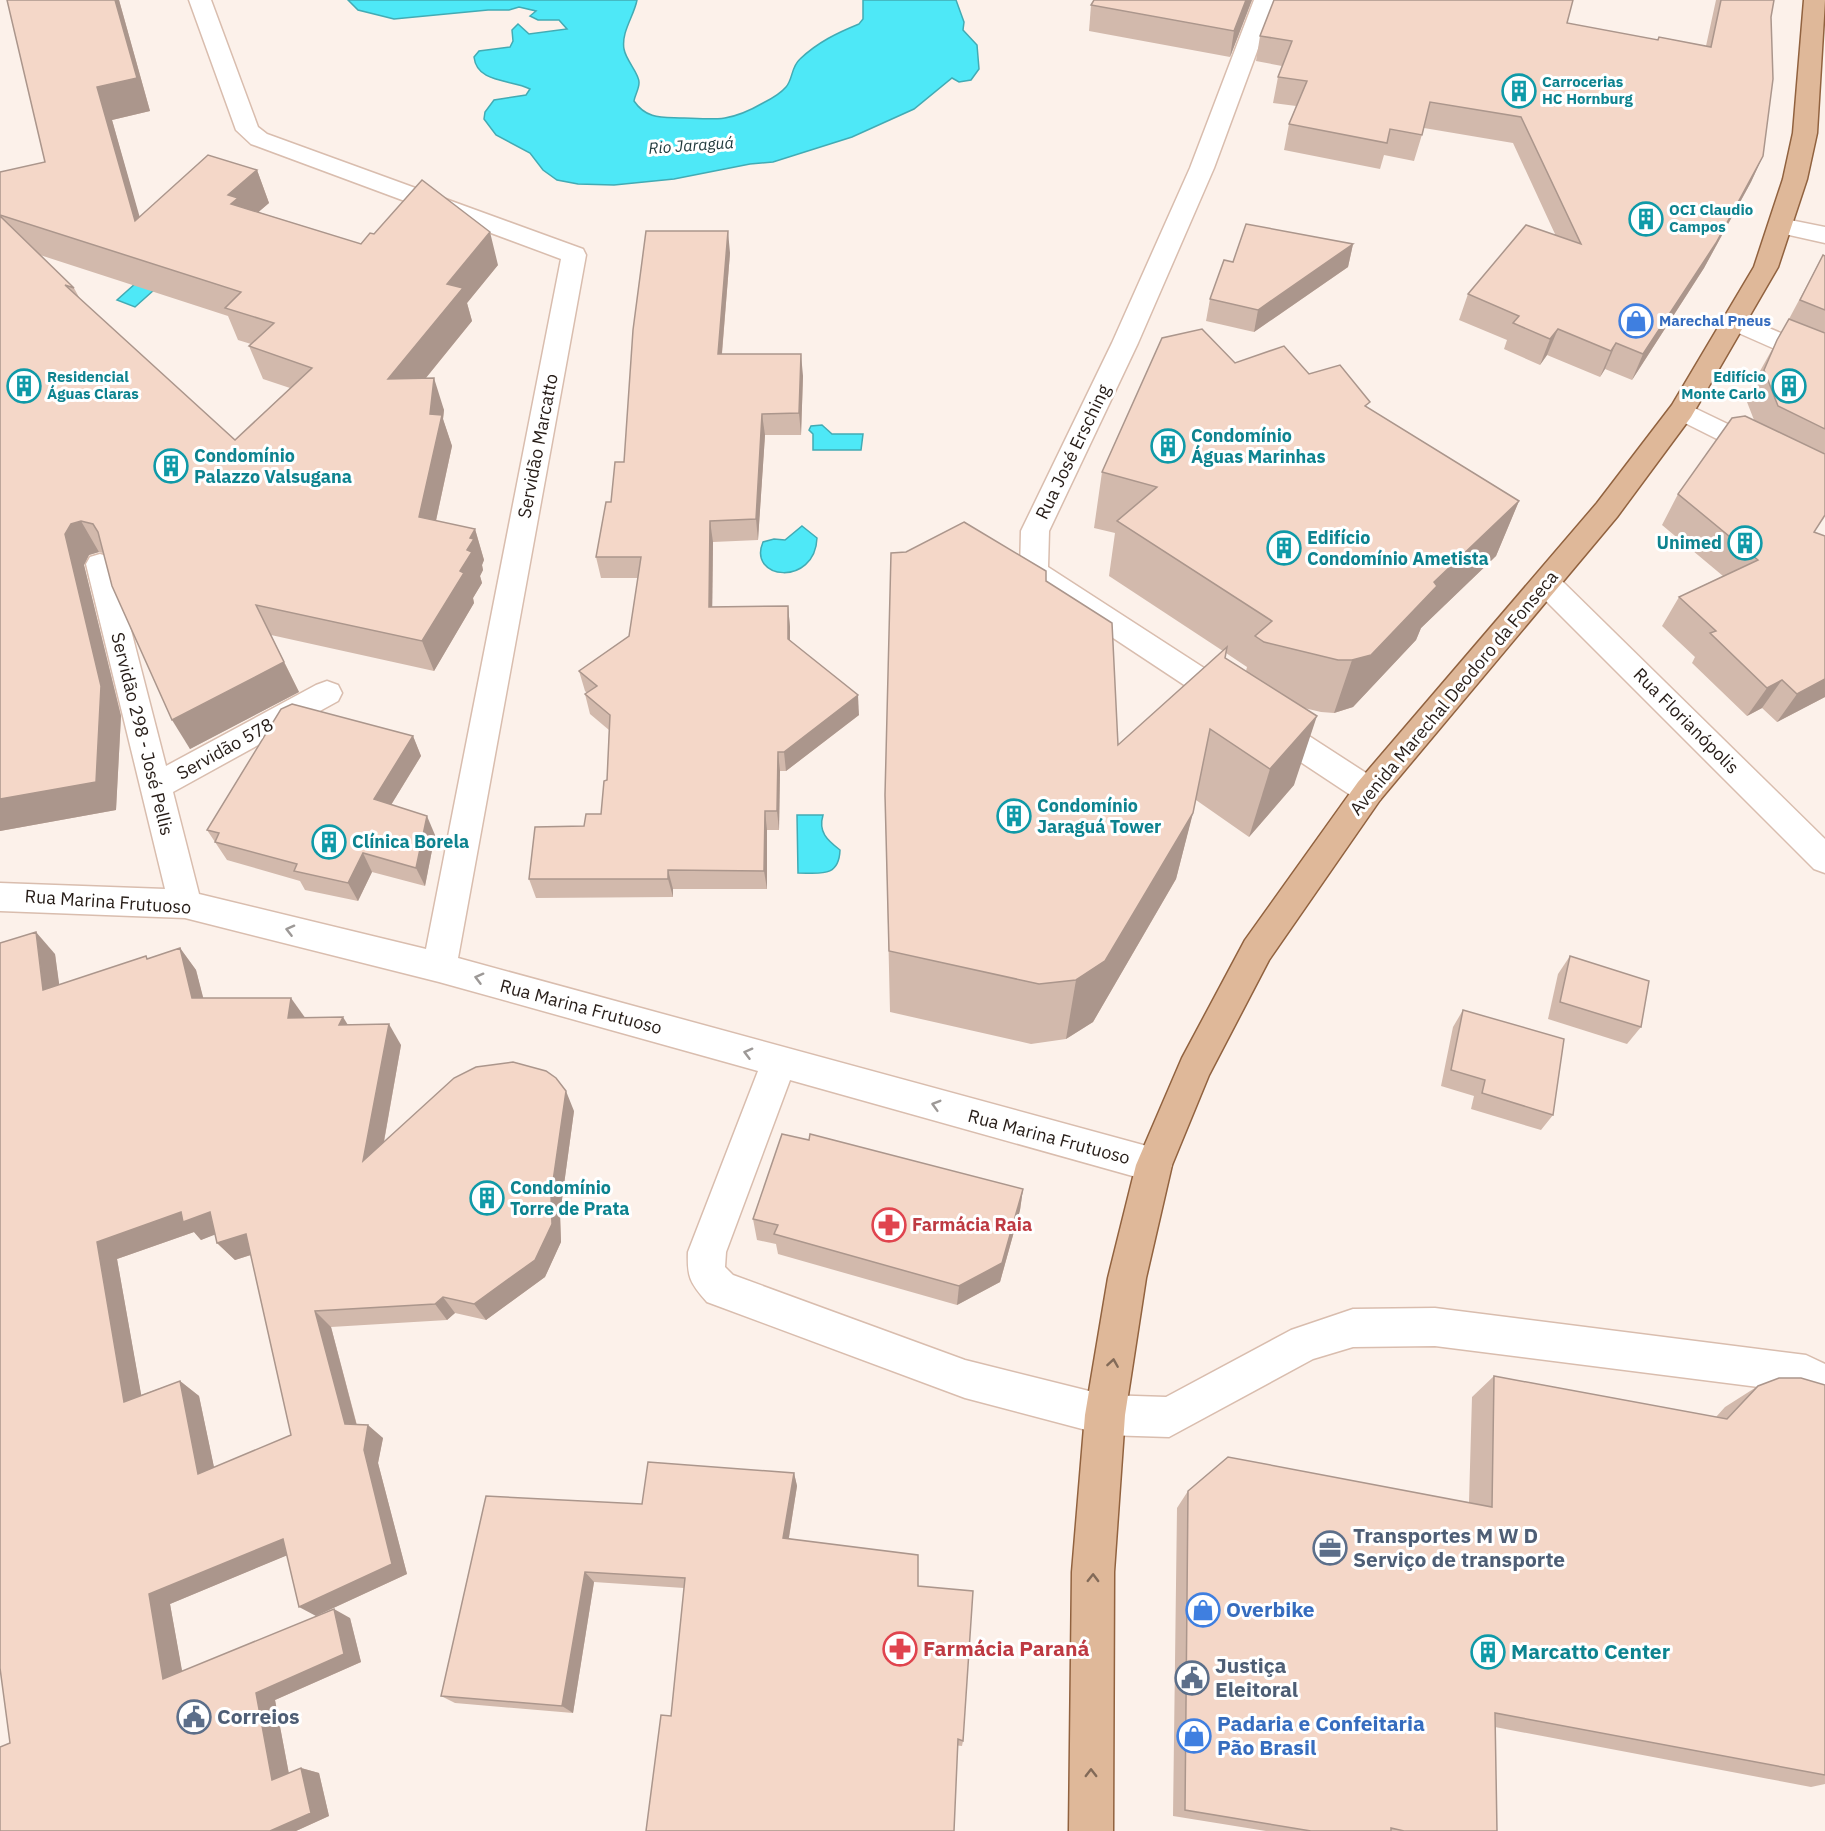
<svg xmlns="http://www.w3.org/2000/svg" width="1825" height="1831" font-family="'IBM Plex Sans',sans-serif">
  <rect width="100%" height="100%" fill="#fcf1ea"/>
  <!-- water -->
  <g fill="#4ee8f7" stroke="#42abb4" stroke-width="1.5">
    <path d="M348 0H637C634 16 621 32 624 49 626 61 640 74 639 83 639 89 635 95 634 101 647 120 663 117 683 118 718 120 732 121 763 103 771 99 780 94 786 87 793 79 791 67 800 59 818 42 837 33 859 24L863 19V0H956L964 22 963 30 977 45 979 69 971 80 959 82 952 78 914 109 852 137 773 162 750 164 674 179 614 185 578 184 557 180 543 170 530 153 496 135 484 119 485 112 494 100 526 95 530 89C512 79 477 84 474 57L479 51 510 47 513 41 512 30 518 24 529 34 567 29 559 20H538L530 16 536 11 519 7 509 10H488L394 19 358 10Z"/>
    <path d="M146 274 165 280 135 307 117 300Z"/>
    <path d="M822 425 832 434H863L861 450H813V434L809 430 811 426Z"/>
    <path d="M802 526 817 538C815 587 747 580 763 542L774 539 785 540Z"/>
    <path d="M797 815H823C818 832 827 840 840 850 839 878 820 873 798 873Z"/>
  </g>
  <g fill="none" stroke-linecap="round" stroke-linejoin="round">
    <defs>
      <g id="minor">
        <path d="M189 0H211L258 127 267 134 583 249 586 255 458 958 1154 1148 1167 1153 1172 1165 1167 1177 1154 1182 790 1080 726 1252 725 1267 733 1275 965 1360 1105 1395 1166 1397 1291 1330 1353 1309 1435 1308 1806 1355 1825 1364V1408L1811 1403 1798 1392 1435 1346 1353 1347 1313 1359 1169 1437 1105 1435 965 1398 707 1302C690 1283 687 1277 688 1252L758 1071 439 982 185 918 0 911V883L165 889 86 564 90 557 100 554 110 557 114 564 166 766 316 685 327 681 338 685 342 693 338 701 173 792 199 894 426 949 561 259 251 144 236 130Z"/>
        <path d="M1254 0H1276L1214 168 1138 343 1049 531 1048 567 1380 782 1385 791 1380 800 1369 804 1358 800 1024 579 1020 572 1021 531 1112 343 1190 168Z"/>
        <path d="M1780 218 1825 227V243L1771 231 1768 226 1771 221Z"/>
        <path d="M1734 313 1825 352V371L1725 327 1721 321 1725 315Z"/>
        <path d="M1682 402 1825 471V493L1673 417 1669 411 1673 405Z"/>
        <path d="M1546 572 1556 575 1825 839V873L1814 869 1536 591 1532 583 1536 575Z"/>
      </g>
      <path id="major" d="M1804 0H1825L1817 133 1807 179 1778 267 1691 417 1617 517 1380 800 1269 960 1209 1075 1172 1165 1146 1278 1125 1415 1114 1572 1113 1831H1069L1072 1572 1085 1415 1108 1278 1136 1165 1182 1058 1245 940 1358 782 1597 503 1672 405 1754 267 1783 179 1793 133Z"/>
    </defs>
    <!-- minor casing -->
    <use href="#minor" stroke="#d9bdae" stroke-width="3"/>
    <!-- major casing -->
    <use href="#major" stroke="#91623f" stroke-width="3"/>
    <!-- minor -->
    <use href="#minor" fill="#fff" fill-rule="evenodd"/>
    <!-- major -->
    <use href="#major" fill="#dfb899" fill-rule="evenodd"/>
  </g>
  <!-- wall -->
  <g fill="#d2b9ac" fill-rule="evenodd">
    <path d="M7 0H119L150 111 112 120 139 217 257 170 269 203 258 212 361 244 498 265 467 303 472 321 426 378 444 410 443 419 452 446 436 521 475 529 484 560 482 565 483 570 480 576 482 583 473 598 474 603 434 671 271 635 299 692 190 749 103 553 99 552 89 555 84 565 121 716 116 810 0 831V172L45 162ZM40 255 228 316 238 340 251 344 249 346 263 379 290 388 235 440 80 299 74 288Z"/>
    <path d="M1094 0H1252L1230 57 1089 31 1091 5Z"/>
    <path d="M1716 0H1774L1771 17 1763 156 1751 182 1704 268 1632 380 1605 369 1600 377 1547 355 1540 365 1504 349 1507 340 1459 320 1468 294 1555 234 1513 143 1424 128 1414 161 1384 155 1380 169 1284 150 1289 124 1296 106 1273 103 1278 77 1282 66 1256 61 1260 36 1567 23 1657 40 1659 37 1706 46Z"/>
    <path d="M1353 244 1348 267 1254 332 1206 321 1210 299 1233 262Z"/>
    <path d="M730 253 722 354 803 376 801 435H765L758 540 713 542 712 607 788 606 790 627V640L859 715 786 771H780L779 830H767V889H673V897L536 898 529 879 584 826 601 814 607 780 609 730 590 714 585 694 587 693 585 691 579 671 629 636 638 578H601L596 557 611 502 624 462Z"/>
    <path d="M1823 255 1825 256V515L1814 532 1825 697 1777 722 1762 708 1747 716 1692 663 1695 657 1662 626 1679 597 1723 576 1662 525 1678 494 1754 420 1747 402 1760 371 1789 319Z"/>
    <path d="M1235 363 1309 374 1368 408 1519 501 1496 556 1421 628 1416 640 1353 707 1334 713 1321 712 1304 708 1294 785 1249 837 1196 800 1176 879 1093 1022 1066 1039 1031 1044 890 1012 885 795 1046 581 1118 745 1223 651 1109 576 1115 533 1094 528 1102 472ZM1226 653 1247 667 1246 671 1225 658Z"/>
    <path d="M413 736 421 756 391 805 435 835 425 886 372 872 358 901 305 890 300 881 227 860 207 830Z"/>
    <path d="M180 948 196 970 203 998 348 1025 401 1045 384 1142 574 1111 560 1214 561 1242 545 1277 486 1320 455 1313 447 1320 331 1327 357 1425 383 1438 378 1463 407 1574 316 1616 287 1555 170 1604 182 1672 350 1618 361 1662 275 1700 289 1774 301 1768 319 1773 329 1816 296 1831H0L10 1743 55 954 59 985 148 959ZM194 1232 201 1240 215 1234 217 1243 235 1260 251 1255 291 1435 214 1468 199 1396 180 1381 141 1395 117 1259Z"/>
    <path d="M1570 956 1641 1027 1627 1044 1548 1019 1558 974Z"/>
    <path d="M1463 1010 1553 1115 1541 1130 1471 1109 1474 1096 1441 1086 1453 1027Z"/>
    <path d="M1023 1189 1020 1210 1000 1282 957 1305 778 1254 776 1244 757 1240 753 1219Z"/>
    <path d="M1494 1376 1716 1417 1725 1407 1758 1386 1825 1385V1784L1811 1787 1495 1727 1497 1831H1266L1173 1816 1177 1508 1188 1491 1469 1502 1472 1397Z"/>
    <path d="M794 1473 797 1486 789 1538 918 1586 963 1741 962 1746 671 1716 684 1588 594 1582 573 1713 455 1703 441 1696 642 1504Z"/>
  </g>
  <!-- shaded-wall -->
  <g fill="#ab968c">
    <path d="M115 0H119L150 111 112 120 150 253 135 221 97 87Z"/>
    <path d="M1246 0H1252L1230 57 1234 31Z"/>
    <path d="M1763 156 1751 182 1704 268 1632 380 1643 354Z"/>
    <path d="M257 170 269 203 247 222 244 237 228 195Z"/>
    <path d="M728 231 730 253 720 376 718 354Z"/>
    <path d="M490 232 498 265 467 303 472 321 399 411 388 379 447 284Z"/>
    <path d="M1353 244 1348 267 1254 332 1258 310Z"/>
    <path d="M1558 329 1547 355 1540 365 1550 339Z"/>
    <path d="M1616 343 1605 369 1600 377 1611 351Z"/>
    <path d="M801 354 803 376 801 435 799 413Z"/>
    <path d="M434 378 444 410 443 419 452 446 430 548 419 517Z"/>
    <path d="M762 414 765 435 758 540 756 519Z"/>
    <path d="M1519 501 1496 556 1421 628 1416 640 1353 707 1334 713 1352 660Z"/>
    <path d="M81 521 99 552 89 555 84 565 121 716 116 810 0 831V799L65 534 71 524Z"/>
    <path d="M710 521 713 542 712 628 709 607Z"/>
    <path d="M475 529 484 560 482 565 483 570 480 576 482 583 473 598 474 603 434 671 422 641 460 571 467 550 470 538Z"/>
    <path d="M788 606 790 627V659L788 639Z"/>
    <path d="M284 662 299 692 190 749 172 720Z"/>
    <path d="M1825 679V697L1777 722 1797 694Z"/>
    <path d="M1782 680 1762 708 1747 716 1767 688Z"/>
    <path d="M858 695 859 715 786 771 784 752Z"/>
    <path d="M1317 716 1294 785 1249 837 1270 769Z"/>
    <path d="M413 736 421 756 383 818 374 799Z"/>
    <path d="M778 752 780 771 779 830 777 811Z"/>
    <path d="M765 811 767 830V889L764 871Z"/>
    <path d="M1193 813 1176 879 1093 1022 1066 1039 1076 980Z"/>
    <path d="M427 816 435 835 425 886 416 868Z"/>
    <path d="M363 853 372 872 358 901 348 883Z"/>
    <path d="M668 870 673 889V897L668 879Z"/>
    <path d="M36 932 55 954 63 1012 43 990Z"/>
    <path d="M180 948 196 970 209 1020 192 998Z"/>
    <path d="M291 998 306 1019 288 1018Z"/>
    <path d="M343 1017 356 1038 339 1025Z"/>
    <path d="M389 1024 401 1045 377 1180 363 1161Z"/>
    <path d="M566 1091 574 1111 560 1214 561 1242 545 1277 486 1320 474 1304Z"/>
    <path d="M1023 1189 1020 1210 1000 1282 957 1305 959 1286Z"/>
    <path d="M181 1212H210L227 1230 201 1240 194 1232 117 1259 145 1416 124 1402 97 1242Z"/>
    <path d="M246 1234 263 1251 235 1260 217 1243Z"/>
    <path d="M443 1297 455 1313 447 1320 435 1304Z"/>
    <path d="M315 1311 331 1327 360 1438 345 1424Z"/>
    <path d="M180 1381 199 1396 218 1486 198 1474Z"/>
    <path d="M368 1425 383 1438 378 1463 407 1574 316 1616 299 1607 364 1450Z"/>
    <path d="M794 1473 797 1486 787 1549 783 1538Z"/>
    <path d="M283 1539 300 1550 170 1604 185 1687 163 1679 149 1594Z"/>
    <path d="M585 1572 594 1582 573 1713 562 1706Z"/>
    <path d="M334 1609 350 1618 361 1662 275 1700 291 1785 272 1780 256 1693Z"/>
    <path d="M301 1768 319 1773 329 1816 296 1831H270Z"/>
  </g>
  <!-- building -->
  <g fill="#f4d7c8" stroke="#ab968c" stroke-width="1.5" fill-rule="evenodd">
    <path d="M7 0H115L137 78 97 87 135 221 208 155 257 170 228 195 238 198 231 204 361 244 370 233 374 234 422 180 490 232 447 284 463 288 388 379 434 378 430 414 442 415 419 517 475 529 470 538 474 539 467 550 472 552 460 571 464 573 422 641 256 605 284 662 172 720 112 586 98 532 93 524 81 521 71 524 65 534 101 686 96 782 0 799V216L74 288 65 285 235 440 312 368 249 346 274 323 225 308 241 292 0 215V172L45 162Z"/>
    <path d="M1094 0H1246L1234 31 1091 5Z"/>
    <path d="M1274 0H1573L1567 23 1658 40 1659 37 1711 47 1721 0H1774L1771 17 1773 79 1763 156 1716 243 1643 354 1616 343 1611 351 1558 329 1550 339 1513 323 1519 316 1468 294 1526 225 1581 244 1521 117 1430 102 1422 135 1390 129 1387 143 1289 124 1307 81 1278 77 1292 41 1260 36Z"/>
    <path d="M1246 224 1353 244 1258 310 1210 299 1224 260 1233 262Z"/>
    <path d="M646 231H728L718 354H801L799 413 762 414 756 519 710 521 709 607 788 606V639L858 695 784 752H778L777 811H765L764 871 668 870V879H529L535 827 584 826 586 814H601L604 781 607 780 610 715 585 694 597 686 579 671 629 636 641 557H596L606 502H611L615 462H624L633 330Z"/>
    <path d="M1823 255 1825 256V310L1800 300Z"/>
    <path d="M1789 319 1825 333V429L1778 406 1764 370 1777 340Z"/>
    <path d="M1202 329 1235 363 1284 346 1309 374 1340 365 1370 402 1365 406 1519 501 1434 582 1437 586 1371 655 1352 660H1338L1264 642 1255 636 1272 621 1117 521 1157 487 1102 472 1162 338Z"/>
    <path d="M1745 416 1825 454V515L1814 532 1825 536V679L1797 694 1782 680 1767 688 1710 633 1716 631 1679 597 1758 560 1678 494 1732 418Z"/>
    <path d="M964 522 1046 571V581L1112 623 1118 745 1227 647 1225 658 1317 716 1270 769 1210 729 1193 813 1105 961 1076 980 1039 984 889 951 885 795 891 553 906 552Z"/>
    <path d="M292 704 413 736 374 799 427 816 416 868 363 853 348 883 294 871 297 864 215 842 219 833 207 830 281 709Z"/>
    <path d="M36 932 43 990 146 956 147 959 180 948 192 998H291L288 1018 343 1017 339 1025 389 1024 363 1161 454 1078 476 1067 513 1062 546 1071 556 1078 566 1091 551 1195 552 1224 535 1260 474 1304 443 1297 435 1304 315 1311 345 1424 368 1425 364 1450 392 1564 299 1607 283 1539 149 1594 163 1679 334 1609 344 1654 256 1693 272 1780 301 1768 311 1813 270 1831H0V1747L10 1743 0 1668V943ZM181 1212 183 1222 210 1212 217 1243 246 1234 291 1435 198 1474 180 1381 124 1402 97 1242Z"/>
    <path d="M1570 956 1649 981 1641 1027 1560 1002Z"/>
    <path d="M1463 1010 1564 1039 1553 1115 1482 1093 1485 1080 1451 1070Z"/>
    <path d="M782 1134 809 1140 810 1134 1023 1189 1002 1263 959 1286 774 1234 778 1225 753 1219Z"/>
    <path d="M1494 1376 1727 1419 1758 1386 1779 1378H1801L1825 1385V1775L1495 1713 1497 1831H1404L1391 1828V1831H1311L1185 1810 1188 1491 1228 1457 1492 1507Z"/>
    <path d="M648 1462 794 1473 783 1538 918 1555V1586L973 1591 963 1741 958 1739 954 1831H646L661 1715 671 1716 685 1578 585 1572 562 1706 441 1696 486 1496 642 1504Z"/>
  </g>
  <!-- one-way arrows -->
  <defs><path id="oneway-chevron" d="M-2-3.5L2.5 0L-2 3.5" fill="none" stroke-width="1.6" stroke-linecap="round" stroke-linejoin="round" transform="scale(1.5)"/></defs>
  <g stroke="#9d9997">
    <use href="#oneway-chevron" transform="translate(290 930) rotate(-166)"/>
    <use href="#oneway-chevron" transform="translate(479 978) rotate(-165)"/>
    <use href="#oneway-chevron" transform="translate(748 1053) rotate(-165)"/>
    <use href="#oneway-chevron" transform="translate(936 1105) rotate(-164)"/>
  </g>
  <g stroke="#826a58">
    <use href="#oneway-chevron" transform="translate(1113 1363) rotate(-81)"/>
    <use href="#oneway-chevron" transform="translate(1093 1578) rotate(-89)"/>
    <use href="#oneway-chevron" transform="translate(1091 1773) rotate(-90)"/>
  </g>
  <!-- icons -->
  <defs>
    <symbol id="building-ring" viewBox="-11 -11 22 22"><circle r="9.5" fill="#fff" stroke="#0f9aa8" stroke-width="1.5"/><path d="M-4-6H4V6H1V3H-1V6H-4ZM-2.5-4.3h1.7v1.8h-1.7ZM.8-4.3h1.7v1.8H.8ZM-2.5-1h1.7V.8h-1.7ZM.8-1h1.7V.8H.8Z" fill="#0f9aa8"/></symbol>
    <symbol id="shop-ring" viewBox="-11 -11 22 22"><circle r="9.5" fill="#fff" stroke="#3f7fe0" stroke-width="1.5"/><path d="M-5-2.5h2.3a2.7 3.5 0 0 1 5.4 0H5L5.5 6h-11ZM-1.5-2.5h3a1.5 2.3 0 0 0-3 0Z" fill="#3f7fe0"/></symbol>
    <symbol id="pharmacy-ring" viewBox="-11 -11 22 22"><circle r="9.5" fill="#fff" stroke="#e0444e" stroke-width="1.5"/><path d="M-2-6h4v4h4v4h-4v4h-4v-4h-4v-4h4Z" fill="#e0444e"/></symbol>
    <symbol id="office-ring" viewBox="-11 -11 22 22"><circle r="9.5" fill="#fff" stroke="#5c6f8a" stroke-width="1.5"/><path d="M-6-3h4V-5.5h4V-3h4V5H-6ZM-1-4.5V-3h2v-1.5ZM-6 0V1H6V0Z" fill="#5c6f8a"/></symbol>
    <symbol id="civic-ring" viewBox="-11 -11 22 22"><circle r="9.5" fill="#fff" stroke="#5c6f8a" stroke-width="1.5"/><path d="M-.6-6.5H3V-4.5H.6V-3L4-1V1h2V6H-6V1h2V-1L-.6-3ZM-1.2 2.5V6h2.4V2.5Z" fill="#5c6f8a"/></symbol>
  </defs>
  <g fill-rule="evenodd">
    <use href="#building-ring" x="1500" y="72" width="38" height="38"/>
    <use href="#building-ring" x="1627" y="200" width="38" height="38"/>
    <use href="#shop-ring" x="1617" y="302" width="38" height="38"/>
    <use href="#building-ring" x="5" y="367" width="38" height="38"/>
    <use href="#building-ring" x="1770" y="367" width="38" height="38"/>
    <use href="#building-ring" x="1149" y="427" width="38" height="38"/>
    <use href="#building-ring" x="152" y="447" width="38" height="38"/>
    <use href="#building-ring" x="1726" y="524" width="38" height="38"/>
    <use href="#building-ring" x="1265" y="529" width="38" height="38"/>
    <use href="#building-ring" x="995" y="797" width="38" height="38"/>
    <use href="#building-ring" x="310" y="823" width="38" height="38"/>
    <use href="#building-ring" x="468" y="1179" width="38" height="38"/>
    <use href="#pharmacy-ring" x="870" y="1206" width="38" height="38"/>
    <use href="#office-ring" x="1311" y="1529" width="38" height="38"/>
    <use href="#shop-ring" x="1184" y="1591" width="38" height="38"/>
    <use href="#pharmacy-ring" x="881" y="1630" width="38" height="38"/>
    <use href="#building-ring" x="1469" y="1633" width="38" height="38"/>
    <use href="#civic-ring" x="1173" y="1659" width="38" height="38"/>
    <use href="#civic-ring" x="175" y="1698" width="38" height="38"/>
    <use href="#shop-ring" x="1175" y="1717" width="38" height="38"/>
  </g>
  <g text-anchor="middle" stroke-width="6" stroke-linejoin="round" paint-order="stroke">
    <!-- far-culture labels -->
    <g font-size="15" font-weight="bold" fill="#0d838f" stroke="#fff" text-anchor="start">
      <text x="1542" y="87">Carrocerias<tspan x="1542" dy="17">HC Hornburg</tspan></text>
      <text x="1669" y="215">OCI Claudio<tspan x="1669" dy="17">Campos</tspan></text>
      <text x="47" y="382">Residencial<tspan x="47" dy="17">Águas Claras</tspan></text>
      <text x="1766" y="382" text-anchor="end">Edifício<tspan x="1766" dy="17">Monte Carlo</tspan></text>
    </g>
    <!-- far-shop labels -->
    <g font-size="15" font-weight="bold" fill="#366cbe" stroke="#fff" text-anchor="start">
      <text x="1659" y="326">Marechal Pneus</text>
    </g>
    <!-- far-water labels -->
    <g font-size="16" font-style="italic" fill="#20393c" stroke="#fff">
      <text transform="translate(691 145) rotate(-4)" y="6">Rio Jaraguá</text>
    </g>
    <!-- culture labels -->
    <g font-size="18" font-weight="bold" fill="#0d838f" stroke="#fff" text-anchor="start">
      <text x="1191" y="442">Condomínio<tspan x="1191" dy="21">Águas Marinhas</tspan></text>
      <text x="194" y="462">Condomínio<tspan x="194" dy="21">Palazzo Valsugana</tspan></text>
      <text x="1307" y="544">Edifício<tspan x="1307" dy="21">Condomínio Ametista</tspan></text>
      <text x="1722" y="549" text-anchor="end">Unimed</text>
      <text x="1037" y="812">Condomínio<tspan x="1037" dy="21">Jaraguá Tower</tspan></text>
      <text x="352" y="848">Clínica Borela</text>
      <text x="510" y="1194">Condomínio<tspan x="510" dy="21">Torre de Prata</tspan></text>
    </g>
    <!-- street labels -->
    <g font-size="18" fill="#261c17" stroke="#fff">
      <text transform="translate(538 446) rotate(-79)" y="6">Servidão Marcatto</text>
      <text transform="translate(1073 452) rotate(-64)" y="6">Rua José Ersching</text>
      <text transform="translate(1454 693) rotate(-50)" y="6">Avenida Marechal Deodoro da Fonseca</text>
      <text transform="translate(1686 721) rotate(45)" y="6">Rua Florianópolis</text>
      <text transform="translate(142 734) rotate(76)" y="6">Servidão 298 - José Pellis</text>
      <text transform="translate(225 749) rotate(-29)" y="6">Servidão 578</text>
      <text transform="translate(108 902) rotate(4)" y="6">Rua Marina Frutuoso</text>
      <text transform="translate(581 1007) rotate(15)" y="6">Rua Marina Frutuoso</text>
      <text transform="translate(1049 1137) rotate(15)" y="6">Rua Marina Frutuoso</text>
    </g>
    <!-- health labels -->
    <g font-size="18" font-weight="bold" fill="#be3a42" stroke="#fff" text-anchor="start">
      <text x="912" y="1231">Farmácia Raia</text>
    </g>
    <!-- near-service labels -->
    <g font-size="21" font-weight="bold" fill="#4e5e75" stroke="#fff" text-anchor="start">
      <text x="1353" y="1543">Transportes M W D<tspan x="1353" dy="24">Serviço de transporte</tspan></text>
      <text x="1215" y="1673">Justiça<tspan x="1215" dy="24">Eleitoral</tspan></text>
      <text x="217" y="1724">Correios</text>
    </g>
    <!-- near-shop labels -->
    <g font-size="21" font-weight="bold" fill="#366cbe" stroke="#fff" text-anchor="start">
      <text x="1226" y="1617">Overbike</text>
      <text x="1217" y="1731">Padaria e Confeitaria<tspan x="1217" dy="24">Pão Brasil</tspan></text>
    </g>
    <!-- near-health labels -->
    <g font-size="21" font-weight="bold" fill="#be3a42" stroke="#fff" text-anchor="start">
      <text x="923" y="1656">Farmácia Paraná</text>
    </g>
    <!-- near-culture labels -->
    <g font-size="21" font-weight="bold" fill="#0d838f" stroke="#fff" text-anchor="start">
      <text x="1511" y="1659">Marcatto Center</text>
    </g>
  </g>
</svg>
